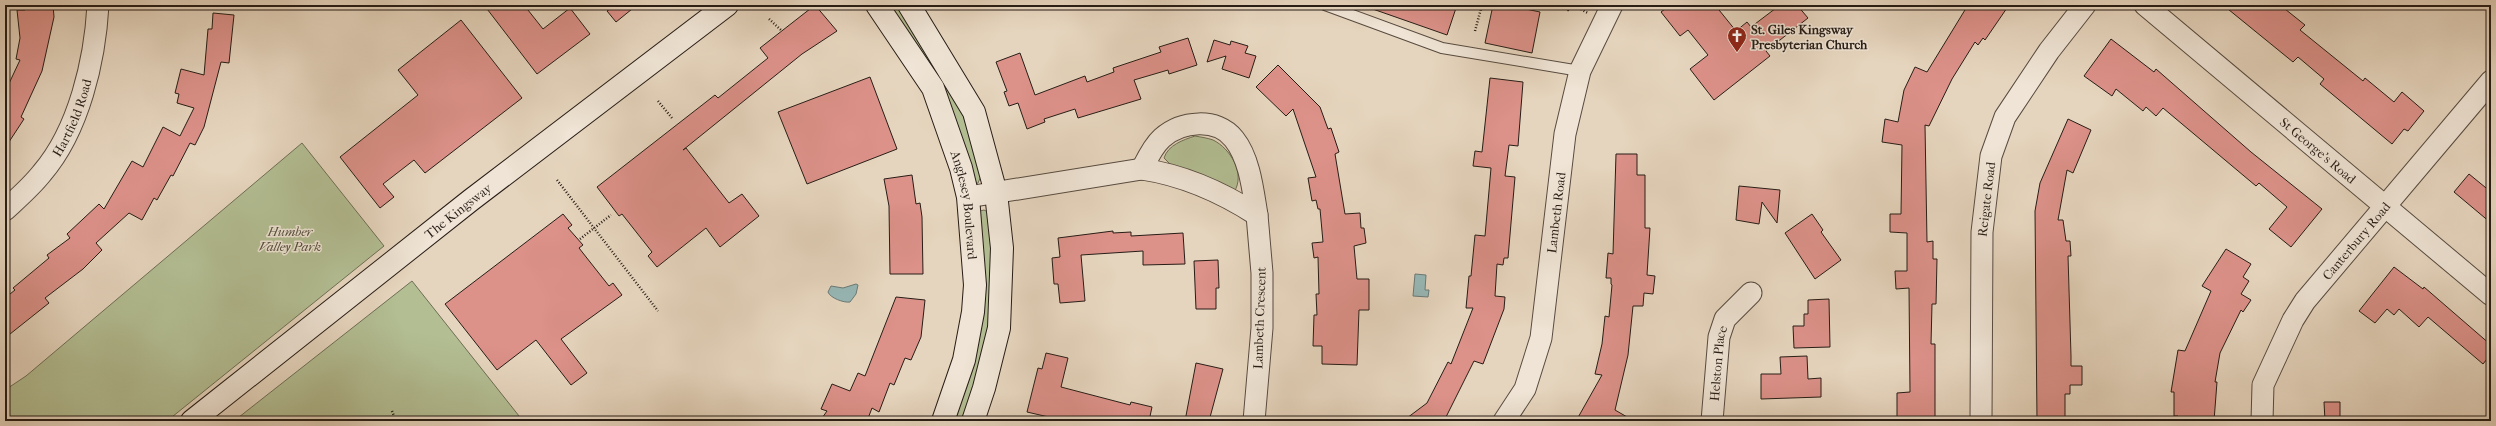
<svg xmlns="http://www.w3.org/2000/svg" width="2496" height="426" font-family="'IM FELL French Canon',serif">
  <rect width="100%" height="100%" fill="#e6d5be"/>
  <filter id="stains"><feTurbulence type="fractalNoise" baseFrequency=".005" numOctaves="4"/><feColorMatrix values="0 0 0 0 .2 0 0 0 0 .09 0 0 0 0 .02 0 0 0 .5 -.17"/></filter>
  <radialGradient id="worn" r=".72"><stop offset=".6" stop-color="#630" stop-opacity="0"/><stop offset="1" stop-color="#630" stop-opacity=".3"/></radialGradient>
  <!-- green -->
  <g fill="#b3be93" stroke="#6d6e54">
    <path d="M882 5H904L961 108 981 176 978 183 975 184Z"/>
    <path d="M1195 136C1200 137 1208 138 1213 140 1230 148 1246 174 1234 192L1170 164 1164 158C1168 145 1183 140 1195 136Z"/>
    <path d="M302 143 384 246 167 421H5V390L26 376Z"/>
    <path d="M984 210 988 212 992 251 988 336 963 421H954L980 211Z"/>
    <path d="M412 281 523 421H234Z"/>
  </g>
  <!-- water -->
  <g fill="#97b8b7" stroke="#6a7a77">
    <path d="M1415 274 1426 275 1425 290H1429L1428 297 1413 296Z"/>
    <path d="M856 284 858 285 856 294 850 302C844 303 830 298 828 292L831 286 843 288Z"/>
  </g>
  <!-- building -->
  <g fill="#dc9189" stroke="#271d16">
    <path d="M24 5H53L54 17 42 71 21 117 24 119 5 148V92L20 60 16 59 20 38 17 10H25Z"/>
    <path d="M484 5H524L543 29 570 8 590 34 537 74Z"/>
    <path d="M616 5H637L616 22 607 11Z"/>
    <path d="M815 5 837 31 802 54 683 150 686 148 729 203 742 194 759 216 720 247 706 228 657 267 648 256 652 252 622 214 619 216 597 187 715 95 718 98 768 58 760 48Z"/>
    <path d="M1368 5H1457L1447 35 1367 7Z"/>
    <path d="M1493 5H1507L1540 12 1532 53 1485 43Z"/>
    <path d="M1670 5H1715L1736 31 1747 22 1751 27 1780 5H1797L1808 18 1766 51 1770 56 1714 100 1690 69 1708 55 1688 30 1680 36 1661 12Z"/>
    <path d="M1968 5H2009L1985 40 1983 38 1978 45 1975 42 1952 79 1929 126 1925 125 1927 242 1933 241V259H1937L1936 304H1932L1931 344H1935V421H1897V393L1910 392 1909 288 1896 289 1895 271H1907V233L1890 232V214H1901L1902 145 1882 142 1885 119 1898 122 1904 90 1915 67 1927 72Z"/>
    <path d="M2223 5H2280L2305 25 2300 30 2363 81 2365 78 2394 102 2402 92 2424 111 2408 131 2404 129 2392 144 2320 84 2324 79 2298 57 2293 62Z"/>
    <path d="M213 13 234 15 229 63 221 62 204 127 195 145 190 143 173 176 171 175 157 200 154 198 142 220 129 213 96 243 102 250 83 269 45 298 49 303 5 338V298L15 290 13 288 49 258 47 255 70 238 67 234 99 204 104 209 132 161 143 167 163 127 180 136 194 108 177 103 179 94 175 93 181 69 204 75 208 29H212Z"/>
    <path d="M461 20 522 98 425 173 414 160 383 184 394 197 380 208 340 157 418 95 398 70Z"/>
    <path d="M1188 38 1197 65 1169 74 1168 70 1134 80 1141 99 1078 118 1075 109 1044 119 1045 122 1027 129 1018 103 1009 106 1004 92 1007 91 996 62 1020 53 1035 95 1085 76 1087 82 1114 72 1113 68 1161 52 1159 47Z"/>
    <path d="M2111 39 2154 72 2156 69 2251 152 2322 209 2291 247 2269 229 2287 207 2259 183 2256 186 2163 108 2156 116 2146 107 2143 111 2116 89 2112 96 2084 76Z"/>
    <path d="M1214 40 1230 45 1231 41 1248 46 1245 53 1256 56 1249 78 1222 69 1226 56 1207 62Z"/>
    <path d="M1278 65 1320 107 1328 129 1331 128 1339 152 1335 154 1345 214 1360 213 1361 228H1364L1366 243 1354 246 1357 279H1369V310H1359L1357 365 1322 364V346H1313L1314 315H1317L1316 294H1319L1318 257 1314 258 1312 243 1323 242 1320 209H1318L1316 200 1312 201 1308 178 1316 177 1293 109 1286 116 1256 87Z"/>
    <path d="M870 77 897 149 807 184 778 112Z"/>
    <path d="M1490 78 1523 82 1518 146 1509 145 1505 176 1515 177 1508 258H1504L1503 265 1497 264 1495 296 1505 297 1504 309 1483 364 1474 361 1444 421H1403L1427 403 1448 362 1451 364 1473 308H1466L1469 276H1471L1475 235 1485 236 1491 168 1473 166 1475 151 1482 152Z"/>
    <path d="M2068 119 2091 130 2073 173 2067 170 2058 220H2063L2066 241H2070L2071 256H2068L2071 356V366H2082V385H2070V394H2065V421H2037L2035 211 2040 183Z"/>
    <path d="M1616 154H1637V175H1645V228H1650L1647 275 1655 276 1653 294 1644 293 1643 306H1633L1628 355 1615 410 1634 421H1576L1602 375 1595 374 1602 344 1605 316 1609 317 1612 285 1611 284V278H1606L1608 253 1613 254Z"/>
    <path d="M2469 174 2491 192V223L2454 192Z"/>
    <path d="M912 175 916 204 920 203 922 217 923 274H890L889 206 884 179Z"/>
    <path d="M1739 186 1780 190 1777 223 1762 202 1759 224 1736 220Z"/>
    <path d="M563 214 572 225 568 228 583 245 579 248 609 286 613 283 622 295 561 339 587 373 571 385 536 340 497 370 445 304Z"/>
    <path d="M1812 214 1823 230 1821 232 1841 260 1815 279 1785 233Z"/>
    <path d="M1113 231V233L1131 232V236L1183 233 1185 264 1143 265V251L1081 255 1085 301 1060 303 1058 284H1054L1052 258 1060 257 1058 238Z"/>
    <path d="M2226 249 2251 264 2243 277 2249 281 2241 294 2251 300 2243 312 2241 310 2220 353 2215 382H2217L2214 421H2178V416H2174V392H2171L2178 350 2185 351 2211 291 2202 286Z"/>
    <path d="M1218 260 1219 288H1216V309H1196L1194 261Z"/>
    <path d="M2394 267 2423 289 2424 287 2491 345V354L2483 364 2428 317 2419 327 2399 309 2394 315 2387 309 2375 323 2359 311Z"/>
    <path d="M896 297 925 300 921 337 911 360 905 358 894 385 890 383 879 412 872 408 867 421H820L827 411 821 409 832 384 850 391 858 373 865 376Z"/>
    <path d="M1829 299 1830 347 1794 348 1793 326H1804V314H1808V300Z"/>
    <path d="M1046 353 1068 358 1061 387 1130 405 1131 402 1152 407 1149 421H1066L1027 412 1038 368 1042 369Z"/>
    <path d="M1807 356 1808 379 1821 378V397L1761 399V374H1781L1780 357Z"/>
    <path d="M1196 363 1223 369 1209 421H1185Z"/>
    <path d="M2324 402H2340V421H2325Z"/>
  </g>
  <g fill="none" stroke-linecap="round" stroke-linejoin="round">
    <defs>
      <path id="lane" d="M1325 5 1442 48 1580 71"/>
      <g id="street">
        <path id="s1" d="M2145 5 2491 295"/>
        <path d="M1142 169C1147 159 1153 146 1162 138 1181 121 1217 117 1234 139 1250 159 1253 191 1257 215"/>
        <path d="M968 197 1142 169C1182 175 1223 193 1257 215L1262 273V328L1254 421"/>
        <path id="s2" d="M5 210C18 198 31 187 42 173 79 130 95 60 98 5"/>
        <path id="s3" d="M1504 421 1525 389 1541 338 1565 134 1580 71 1612 5"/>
        <path id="s4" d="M1712 421 1719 337 1725 319 1751 293"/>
        <path id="s5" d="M1981 421 1982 232 1991 156 2005 117 2049 51 2085 5"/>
        <path id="s6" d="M2262 421 2263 385 2293 320 2305 301 2491 81"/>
      </g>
      <g id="secondary">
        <path id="s7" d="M877 5 933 88 961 168 968 197 975 285 973 312 964 360 943 421"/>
        <path d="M909 5 974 112 996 193 1002 248 999 328 984 388 973 421"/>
        <path id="s8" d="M192 421 471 200 727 5"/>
      </g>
    </defs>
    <!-- lane casing -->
    <use href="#lane" stroke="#574b40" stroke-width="12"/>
    <!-- street casing -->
    <use href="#street" stroke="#574b40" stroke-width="23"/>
    <!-- secondary casing -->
    <use href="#secondary" stroke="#271d16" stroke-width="24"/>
    <!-- path -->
    <g stroke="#271d16" stroke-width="2.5" stroke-dasharray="1 2" stroke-linecap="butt">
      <path d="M1560 5 1568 10 1572 5"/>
      <path d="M1573 5 1588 13"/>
      <path d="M769 19 781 30"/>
      <path d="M1475 31 1482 5"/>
      <path d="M658 101 672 118"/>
      <path d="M557 180 658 311"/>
      <path d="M580 239 611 215"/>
      <path d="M392 411 396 421"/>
    </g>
    <!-- lane -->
    <use href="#lane" stroke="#efe4d5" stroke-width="10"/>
    <!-- street -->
    <use href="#street" stroke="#efe4d5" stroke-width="21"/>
    <!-- secondary -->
    <use href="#secondary" stroke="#efe4d5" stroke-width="22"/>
  </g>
  <!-- icons -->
  <defs>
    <symbol id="church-pin" viewBox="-11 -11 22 30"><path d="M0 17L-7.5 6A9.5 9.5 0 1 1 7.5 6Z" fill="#8f2418" stroke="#efe4d5"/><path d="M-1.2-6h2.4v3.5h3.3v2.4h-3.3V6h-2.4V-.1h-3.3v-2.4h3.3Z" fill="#fff"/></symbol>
  </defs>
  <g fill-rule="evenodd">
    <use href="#church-pin" x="1726" y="25" width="22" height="30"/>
  </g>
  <g text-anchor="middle" stroke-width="3" stroke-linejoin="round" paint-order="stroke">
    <!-- poi labels -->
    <g font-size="13" font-weight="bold" fill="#271d16" stroke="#efe4d5" text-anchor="start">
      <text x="1751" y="34">St. Giles Kingsway<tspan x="1751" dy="15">Presbyterian Church</tspan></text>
    </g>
    <!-- street labels -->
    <g font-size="13" fill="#271d16" stroke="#efe4d5">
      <text dy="5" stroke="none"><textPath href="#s2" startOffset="116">Hartfield Road</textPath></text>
      <text dy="5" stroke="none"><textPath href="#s1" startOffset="226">St George's Road</textPath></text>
      <text dy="5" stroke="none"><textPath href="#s5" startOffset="222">Reigate Road</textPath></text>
      <text dy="5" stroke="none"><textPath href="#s7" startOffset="222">Anglesey Boulevard</textPath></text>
      <text dy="5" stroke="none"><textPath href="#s8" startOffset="339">The Kingsway</textPath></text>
      <text dy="5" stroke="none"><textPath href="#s3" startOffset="218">Lambeth Road</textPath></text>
      <text dy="5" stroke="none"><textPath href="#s6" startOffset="209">Canterbury Road</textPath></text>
      <text transform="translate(1259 318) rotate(-88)" y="5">Lambeth Crescent</text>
      <text dy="5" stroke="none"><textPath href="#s4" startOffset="58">Helston Place</textPath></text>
    </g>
    <!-- park labels -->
    <g font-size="13" font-style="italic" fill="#514d3c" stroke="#efe4d5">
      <text x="290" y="236">Humber<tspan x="290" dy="15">Valley Park</tspan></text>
    </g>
  </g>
  <!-- margin -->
  <rect width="2496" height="426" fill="none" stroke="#e6d5be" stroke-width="20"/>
  <rect x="6" y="6" width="2484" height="414" fill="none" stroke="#271d16" stroke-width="2"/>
  <rect x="10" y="10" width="2476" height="406" fill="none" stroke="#271d16"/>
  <rect width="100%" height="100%" filter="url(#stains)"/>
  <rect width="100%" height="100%" fill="url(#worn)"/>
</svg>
